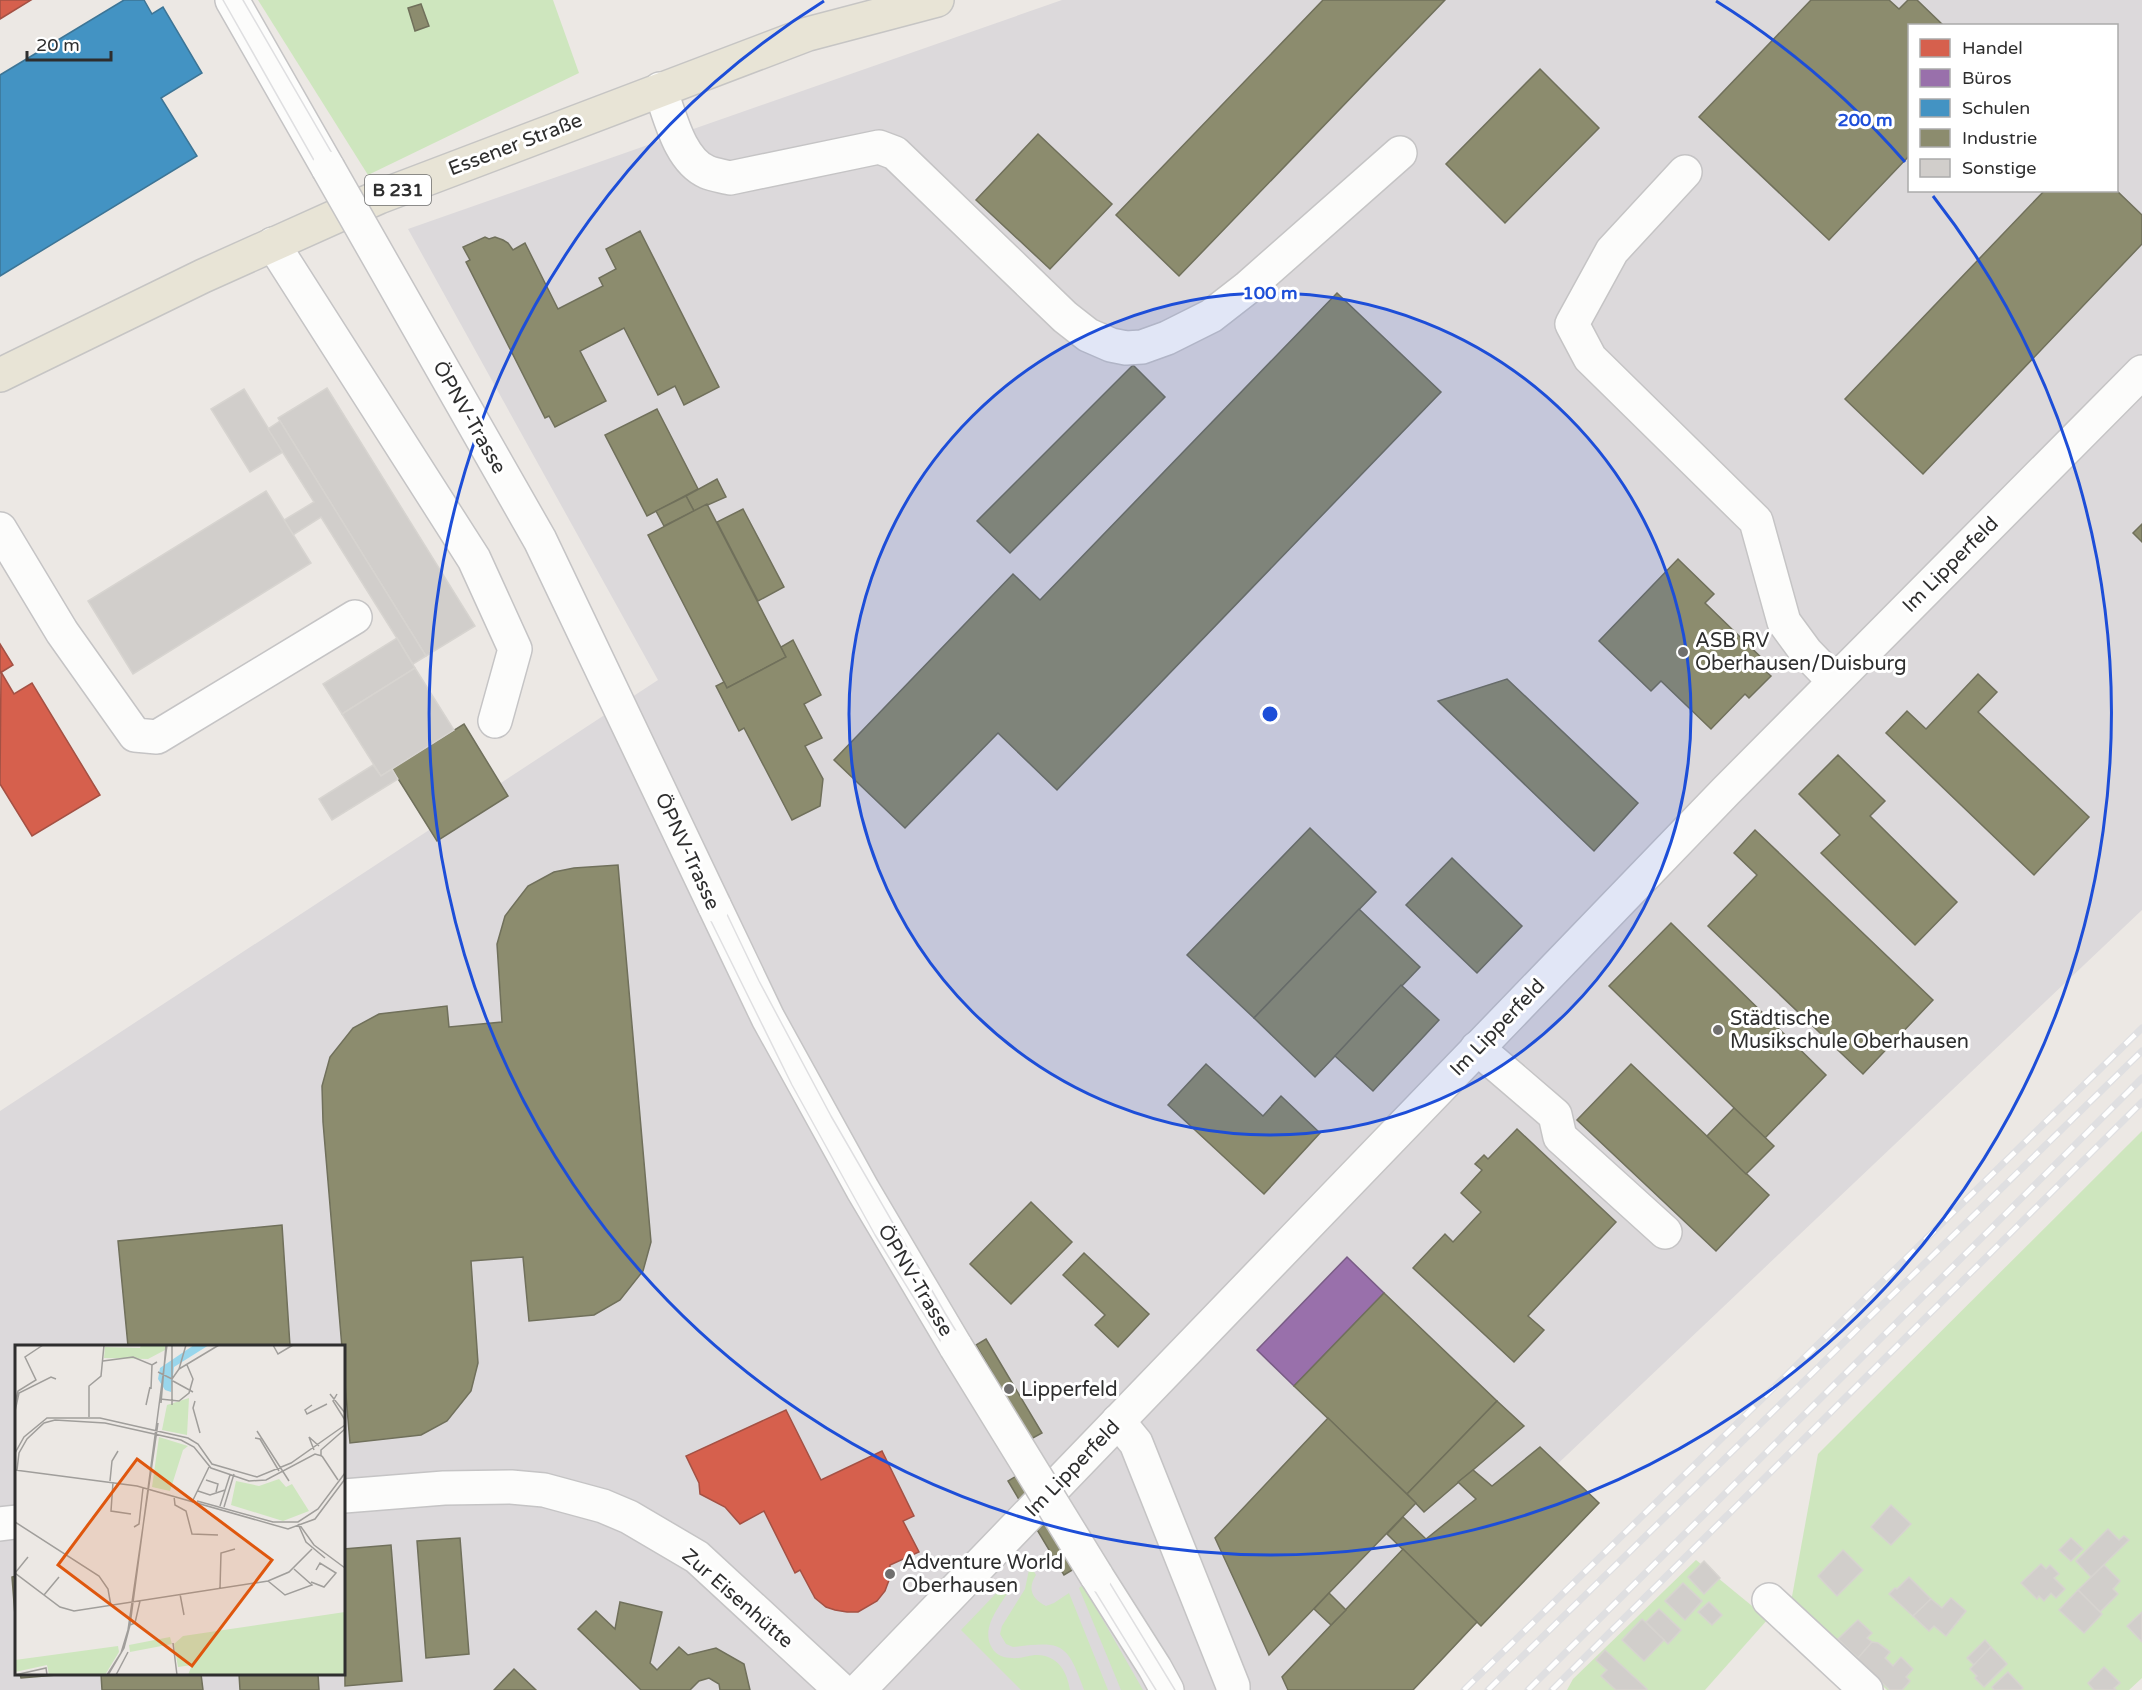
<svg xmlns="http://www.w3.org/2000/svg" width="2142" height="1690" font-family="'Varela Round',sans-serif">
  <rect width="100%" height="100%" fill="#ece8e4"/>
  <!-- industrial -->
  <path fill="#dcd9db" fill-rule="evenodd" d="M1062 0H2142V910L1319 1690H0V1111L658 680 408 229ZM1910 26H2116V190H1910ZM16 1346H344V1674H16Z"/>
  <!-- green -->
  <g fill="#cee6be">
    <path d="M258 0H553L579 73 368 175Z"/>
    <path d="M2142 1131V1678L2129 1690H1887L1791 1602 1818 1454Z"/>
    <path d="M1696 1560 1768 1619 1705 1690H1567L1573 1679Z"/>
    <path d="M1030 1565 1036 1575C1027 1589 1032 1599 1046 1606L1054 1603 1069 1593 1108 1690H1084C1067 1642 1062 1641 1013 1647L1006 1644 1000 1634 1002 1626 1025 1589Z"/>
    <path d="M1011 1583 1010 1589C1000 1606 980 1628 992 1648 996 1655 1004 1658 1012 1658 1020 1659 1027 1656 1035 1655 1057 1654 1067 1671 1070 1690H1021L961 1630 1005 1584Z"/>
    <path d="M1083 1585 1143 1690H1121L1079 1588Z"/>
  </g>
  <!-- shops -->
  <g fill="#d6604d" stroke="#a45144" stroke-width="1.5">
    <path d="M0 0H31L0 19Z"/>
    <path d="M0 644 13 665 0 673Z"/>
    <path d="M1 672 14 694 32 683 100 795 32 836 0 784Z"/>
    <path d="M786 1410 821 1480 882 1451 914 1516 903 1521 919 1552 890 1565 889 1580 885 1591 877 1601 858 1612H847L835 1610 826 1607 815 1598 800 1570 795 1573 764 1511 740 1524 725 1507 700 1494 699 1483 686 1456Z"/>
  </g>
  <!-- offices -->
  <path fill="#9970ab" stroke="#795c86" stroke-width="1.5" d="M1347 1257 1384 1293 1294 1386 1257 1350Z"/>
  <!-- schools -->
  <path fill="#4393c3" stroke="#3d7596" stroke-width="1.5" d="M124 0H144L152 14 163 7 202 73 161 98 197 156 0 276V75Z"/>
  <!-- industry -->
  <g fill="#8c8c6e" stroke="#70705b" stroke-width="1.5">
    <path d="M1323 0H1445L1179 276 1116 215Z"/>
    <path d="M1811 0H1889L1899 9 1908 0H1917L1944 26H1910V155L1829 240 1699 117Z"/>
    <path d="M421 4 429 26 415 31 408 8Z"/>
    <path d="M1540 69 1599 128 1505 223 1446 164Z"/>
    <path d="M1038 134 1112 204 1050 269 976 200Z"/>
    <path d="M2045 190H2116L2142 215V244L1923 474 1845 399Z"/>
    <path d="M640 231 719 387 684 405 675 386 658 395 624 328 580 351 606 401 555 427 549 416 545 418 466 262 470 260 463 247 485 237 489 239 495 237 503 240 508 243 513 250 525 243 558 309 603 286 599 278 616 269 606 249Z"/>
    <path d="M1337 293 1441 392 1057 790 998 733 905 828 834 760 1013 574 1040 600Z"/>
    <path d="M1133 365 1165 397 1010 553 977 521Z"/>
    <path d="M657 409 698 489 647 516 605 435Z"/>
    <path d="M717 479 726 497 694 511 686 496Z"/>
    <path d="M686 496 694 511 664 526 656 511Z"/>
    <path d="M707 504 786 657 727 688 648 535Z"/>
    <path d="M743 509 784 587 758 601 717 522Z"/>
    <path d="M2142 524V542L2133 533Z"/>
    <path d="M1678 559 1714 594 1705 603 1768 664 1763 669 1771 676 1749 698 1745 694 1711 729 1661 681 1651 691 1599 641Z"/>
    <path d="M793 640 821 695 804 704 822 738 805 746 823 779 820 806 792 820 744 728 739 731 716 686 724 682 727 688 786 657 781 647Z"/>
    <path d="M1978 674 1997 692 1978 712 2089 817 2034 875 1886 733 1907 711 1926 729Z"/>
    <path d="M1507 679 1638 803 1594 851 1438 701Z"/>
    <path d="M464 724 508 796 437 841 392 769Z"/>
    <path d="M1838 755 1885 801 1870 816 1957 902 1915 945 1821 853 1840 835 1799 794Z"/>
    <path d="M1310 828 1376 892 1254 1018 1187 955Z"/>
    <path d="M1755 830 1933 1000 1863 1074 1708 926 1757 875 1734 853Z"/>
    <path d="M1452 858 1522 926 1477 973 1406 905Z"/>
    <path d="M618 865 651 1242 643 1271 620 1300 594 1315 529 1321 523 1257 471 1261 478 1363 471 1391 447 1421 421 1435 350 1443 323 1122 322 1086 330 1057 353 1028 379 1014 447 1006 449 1027 502 1022 497 944 505 916 528 886 554 872 574 868Z"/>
    <path d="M1359 909 1420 967 1315 1077 1254 1018Z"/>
    <path d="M1671 923 1826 1075 1765 1138 1609 986Z"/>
    <path d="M1401 985 1439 1020 1373 1091 1335 1056Z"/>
    <path d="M1206 1064 1263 1116 1281 1096 1320 1133 1264 1194 1168 1105Z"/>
    <path d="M1631 1064 1769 1195 1716 1251 1577 1120Z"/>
    <path d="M1734 1108 1774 1146 1746 1174 1707 1136Z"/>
    <path d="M1517 1129 1616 1222 1528 1316 1544 1330 1514 1362 1413 1268 1445 1234 1453 1242 1481 1212 1461 1193 1482 1170 1475 1164 1484 1155 1488 1159Z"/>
    <path d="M1031 1202 1072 1242 1011 1304 970 1264Z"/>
    <path d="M282 1225 290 1346H128L118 1241Z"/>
    <path d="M1084 1253 1149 1314 1118 1347 1095 1325 1105 1315 1063 1275Z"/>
    <path d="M1384 1293 1497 1401 1407 1494 1294 1386Z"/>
    <path d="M986 1339 1042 1433 1031 1439 976 1345Z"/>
    <path d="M1497 1401 1524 1426 1424 1512 1407 1494Z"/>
    <path d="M1328 1418 1416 1503 1269 1655 1215 1538Z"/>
    <path d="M1540 1447 1599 1503 1481 1626 1387 1534 1403 1517 1426 1539 1476 1499 1458 1482 1473 1470 1492 1486Z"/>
    <path d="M1018 1475 1074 1569 1064 1575 1008 1481Z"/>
    <path d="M460 1538 469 1654 426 1658 417 1541Z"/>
    <path d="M391 1545 402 1681 345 1686 344 1549Z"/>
    <path d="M1403 1549 1477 1622 1413 1690H1288L1282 1677Z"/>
    <path d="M16 1576V1628L12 1577Z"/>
    <path d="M1329 1593 1346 1610 1331 1625 1314 1609Z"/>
    <path d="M620 1602 662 1612 650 1663 657 1670 679 1647 688 1655 716 1648 744 1664 750 1690H720L719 1684 709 1678 699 1681 690 1690H641L578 1629 596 1611 615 1629Z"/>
    <path d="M514 1669 536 1690H494Z"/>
    <path d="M20 1674H69L21 1678Z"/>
    <path d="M101 1674H201L203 1690H102Z"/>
    <path d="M239 1674H318L319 1690H240Z"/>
  </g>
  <!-- building -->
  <g fill="#d1cecb" stroke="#d7d4d0" stroke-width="1.5">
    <path d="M327 388 475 626 426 656 278 418Z"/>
    <path d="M244 389 283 452 250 472 211 409Z"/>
    <path d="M280 421 426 656 413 664 321 517 293 535 284 520 314 502 268 429Z"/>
    <path d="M266 491 311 563 133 674 88 601Z"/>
    <path d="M397 638 415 668 342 714 323 684Z"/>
    <path d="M415 668 454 730 381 776 342 714Z"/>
    <path d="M373 765 381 776 392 769 398 779 332 820 319 799Z"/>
    <path d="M1891 1505 1911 1524 1891 1545 1871 1527Z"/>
    <path d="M2108 1529 2119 1540 2124 1536 2129 1540 2091 1577 2076 1561Z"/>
    <path d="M2071 1538 2083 1549 2071 1561 2059 1550Z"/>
    <path d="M1843 1550 1863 1570 1837 1596 1818 1576Z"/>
    <path d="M1704 1561 1720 1578 1704 1594 1688 1577Z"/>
    <path d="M2041 1564 2046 1569 2050 1565 2059 1574 2054 1578 2065 1589 2056 1598 2051 1593 2044 1601 2039 1596 2037 1599 2021 1583Z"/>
    <path d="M2104 1565 2120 1581 2113 1589 2118 1594 2100 1612 2078 1590Z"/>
    <path d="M1909 1577 1931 1599 1913 1616 1889 1594 1895 1588 1897 1589Z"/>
    <path d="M1683 1583 1702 1601 1685 1620 1665 1601Z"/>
    <path d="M2078 1590 2102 1614 2084 1633 2059 1610Z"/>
    <path d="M1951 1598 1966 1611 1946 1636 1934 1626 1929 1631 1913 1616 1931 1599 1942 1608Z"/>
    <path d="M1709 1602 1722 1615 1712 1625 1698 1612Z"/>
    <path d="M1659 1609 1681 1630 1668 1644 1646 1622Z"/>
    <path d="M2142 1612V1642L2127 1626Z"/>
    <path d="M1642 1619 1664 1640 1644 1661 1622 1640Z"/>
    <path d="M1858 1620 1872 1633 1867 1638 1872 1642 1858 1658 1838 1639Z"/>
    <path d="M1985 1640 1991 1647 1974 1665 1967 1658Z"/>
    <path d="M1872 1642 1878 1643 1890 1652 1885 1658 1893 1666 1901 1657 1913 1669 1906 1677 1910 1681 1902 1690H1890L1861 1663 1858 1658Z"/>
    <path d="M1991 1647 2007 1664 1984 1687 1975 1678 1977 1676 1970 1669Z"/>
    <path d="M1605 1650 1647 1689 1646 1690H1616L1601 1676 1607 1670 1596 1660Z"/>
    <path d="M2104 1667 2120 1683 2114 1688 2116 1690H2094L2088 1683Z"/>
    <path d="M2008 1672 2023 1688 2021 1690H1994L1992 1687Z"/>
  </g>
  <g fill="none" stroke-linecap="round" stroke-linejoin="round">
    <defs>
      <g id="minor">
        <path d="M232 0 328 168"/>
        <path d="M660 89C670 115 679 160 707 172 714 175 723 176 730 178L879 147 895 153 1065 317 1088 335 1111 345 1126 348 1142 347 1167 338 1211 316 1247 288 1400 153"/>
        <path d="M1685 172 1612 251 1572 324 1590 358 1756 521 1784 622 1806 652 1834 681"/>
        <path d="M273 244 474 559 515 649 495 721"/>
        <path d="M0 529 62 632 135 735 157 737 355 617"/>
        <path d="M714 905 768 1018 863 1190 956 1347"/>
        <path d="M1477 1048 1555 1115 1560 1137 1665 1232"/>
        <path d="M1118 1421 1136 1443 1233 1686V1690"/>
        <path d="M344 1496 444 1488 511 1487 544 1490 603 1506 629 1517 697 1557 841 1690"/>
        <path d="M0 1524 16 1522"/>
        <path d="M1096 1575 1155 1668 1167 1690"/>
        <path d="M1769 1600 1866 1690"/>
        <path d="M859 1690 1726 791 2142 372"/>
      </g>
      <path id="major" d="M0 375 203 276 379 197 808 34 937 0"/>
    </defs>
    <!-- minor casing -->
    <use href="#minor" stroke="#c5c4c5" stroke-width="36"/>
    <!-- major casing -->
    <use href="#major" stroke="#c6c5c4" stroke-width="36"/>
    <!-- minor -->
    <use href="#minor" stroke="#fcfcfb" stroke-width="33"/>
    <!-- major -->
    <use href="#major" stroke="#e8e4d6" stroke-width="33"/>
    <!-- tram -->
    <g stroke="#dfdfe1" stroke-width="1.5">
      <path d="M223 0 479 451 625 734 705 909 792 1085 875 1235 1156 1690"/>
      <path d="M243 0 438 336 567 572 700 858 759 981 831 1116 945 1313 1175 1690"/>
    </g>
    <defs>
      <g id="rail">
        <path d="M1464 1690 2142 1028"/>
        <path d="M1488 1690 2142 1051"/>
        <path d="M1528 1690 2142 1078"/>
        <path d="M1552 1690 2142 1102"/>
      </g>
    </defs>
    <!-- rail casing -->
    <use href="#rail" stroke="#dfdfe1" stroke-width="7"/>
    <!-- rail -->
    <use href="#rail" stroke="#fff" stroke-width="4.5" stroke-dasharray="14" stroke-linecap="butt"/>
    <defs>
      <g id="minor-bridge">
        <path d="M328 168 540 540 714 905"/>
        <path d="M956 1347 1096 1575"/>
      </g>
    </defs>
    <!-- minor-bridge casing -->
    <use href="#minor-bridge" stroke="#c5c4c5" stroke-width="36" stroke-linecap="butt"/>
    <!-- minor-bridge -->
    <use href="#minor-bridge" stroke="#fcfcfb" stroke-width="33"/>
  </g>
  <!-- distance rings -->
  <circle cx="1270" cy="714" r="421" fill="#1d4ed8" fill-opacity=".12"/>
  <g fill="none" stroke="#1d4ed8" stroke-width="3">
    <circle cx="1270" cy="714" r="421"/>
    <path d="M1716 1A841 841 0 0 1 1905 162M1933 196A841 841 0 1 1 824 1"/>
  </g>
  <!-- markers -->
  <g fill="#706f6e" stroke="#fff" stroke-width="2">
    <circle cx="1683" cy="652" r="6"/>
    <circle cx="1718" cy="1030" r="6"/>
    <circle cx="1009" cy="1389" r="6"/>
    <circle cx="890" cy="1574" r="6"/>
  </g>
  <g text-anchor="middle" stroke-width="6" stroke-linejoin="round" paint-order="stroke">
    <!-- shield labels -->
    <rect fill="#fff" stroke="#6d6d6d" stroke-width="1.5" x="365" y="175" width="66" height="30" rx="4.5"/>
    <g font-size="18" font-weight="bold" fill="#2e2e2e">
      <text x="398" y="196">B 231</text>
    </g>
    <!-- street labels -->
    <g font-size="20" fill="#2e2e2e" stroke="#fff">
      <text transform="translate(515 144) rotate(-21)" y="7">Essener Straße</text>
      <text transform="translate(470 417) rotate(60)" y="7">ÖPNV-Trasse</text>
      <text transform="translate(1950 564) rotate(-45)" y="7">Im Lipperfeld</text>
      <text transform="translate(688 851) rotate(65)" y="7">ÖPNV-Trasse</text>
      <text transform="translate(1497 1027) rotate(-46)" y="7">Im Lipperfeld</text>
      <text transform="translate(916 1280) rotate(59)" y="7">ÖPNV-Trasse</text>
      <text transform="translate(1072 1468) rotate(-46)" y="7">Im Lipperfeld</text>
      <text transform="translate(738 1598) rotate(41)" y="7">Zur Eisenhütte</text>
    </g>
    <!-- poi labels -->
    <g font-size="20" fill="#2e2e2e" stroke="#fff" text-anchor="start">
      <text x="1695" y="647">ASB RV<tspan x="1695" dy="23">Oberhausen/Duisburg</tspan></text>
      <text x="1730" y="1025">Städtische<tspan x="1730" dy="23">Musikschule Oberhausen</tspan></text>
      <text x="1021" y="1396">Lipperfeld</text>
      <text x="902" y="1569">Adventure World<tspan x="902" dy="23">Oberhausen</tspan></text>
    </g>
  </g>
  <!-- overview -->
  <g transform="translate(15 1345)">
    <rect width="330" height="330" fill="#ece8e4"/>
    <path d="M126 0H150V5L133 14 89 13 90 2 125 3ZM174 53 172 90 147 85 152 60ZM144 92 173 101 168 105 155 146 137 142ZM264 134 271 142 277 139 294 166 268 176 216 160 221 136 244 141ZM330 267V330H173L177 320 163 322 159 299 168 291ZM155 292 157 299 115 307 114 300ZM103 301 104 307 90 330H34L32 320 0 327V315Z" fill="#cee6be"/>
    <path d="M179 0H194L159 22 156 47 150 45 143 34 145 23Z" fill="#99d6ec"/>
    <path fill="none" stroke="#a09e9b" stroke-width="1.5" d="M171 0 164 24 204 0M258 0 263 9 278 0M88 16 118 12 137 20 142 17M143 27 157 34 164 24M158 36 178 47M136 44 137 20M315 49 330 68M322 49 318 56 330 75M145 54 164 56 174 48 178 34 172 20M180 56 178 63 185 88M0 58 3 46 21 35 10 12 28 0M146 58 151 0M131 60 135 42M157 60V0M297 60 290 65 292 69 312 59M0 66 4 48 36 32 41 34M74 72V41L86 31 89 0M242 86 274 136M240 93 245 94 264 126M299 105 294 92 304 101M0 108 9 92 32 73H85L173 93 183 99 197 119 242 132 276 118 330 80M306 110V105L330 84M307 111 323 135M0 125 122 141 273 184 300 174 330 134M2 125 4 108 12 94 29 78 40 75 90 78 166 95 179 102 196 123 234 136 251 135 300 109 307 111M191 135 203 139 201 147M95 136 97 116 103 106M98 137 96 166 116 169M183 146 195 150 210 145M159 151 160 160 171 166 177 189 203 190M178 155 194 122M182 156 258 177H283L303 164 330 128M205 161 215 130M209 162 219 129M0 177 84 231 93 244 96 261M283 179 291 197 310 213M284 179 299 200 330 223M119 182 124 179 128 143M13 212 0 228 45 262 59 266 253 236 274 227 297 204M253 236 270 250 297 240 279 224M296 237 309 242 321 228 305 218 301 225M205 243 206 208 220 204M165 249 169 270M29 250 44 232M115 280 120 278 125 256M158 298 162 330M0 330 31 323 32 330M92 330 106 308 113 285 143 78M93 330 109 303 115 280 152 0M101 330 113 307"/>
    <path fill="#df570e" fill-opacity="0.15" stroke="#df570e" stroke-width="3" d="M122 114 257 215 177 321 43 220Z"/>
    <rect width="330" height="330" fill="none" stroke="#2e2e2e" stroke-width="3"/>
  </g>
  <circle cx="1270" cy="714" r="9" fill="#1d4ed8" stroke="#fff" stroke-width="3"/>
  <g font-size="18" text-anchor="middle" font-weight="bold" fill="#1d4ed8" stroke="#fff" stroke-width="6" stroke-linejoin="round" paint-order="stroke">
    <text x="1865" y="126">200 m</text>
    <text x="1270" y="299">100 m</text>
  </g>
  <!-- legend -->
  <rect x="1908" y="24" width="210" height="168" fill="#ffffff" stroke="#ababab" stroke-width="1.5"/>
  <rect x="1920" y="39" width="30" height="18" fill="#d6604d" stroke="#ababab" stroke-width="1.5"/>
  <text x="1962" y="54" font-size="18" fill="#2e2e2e">Handel</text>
  <rect x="1920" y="69" width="30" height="18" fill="#9970ab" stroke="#ababab" stroke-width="1.5"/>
  <text x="1962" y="84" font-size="18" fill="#2e2e2e">Büros</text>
  <rect x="1920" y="99" width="30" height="18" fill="#4393c3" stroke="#ababab" stroke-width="1.5"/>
  <text x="1962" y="114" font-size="18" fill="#2e2e2e">Schulen</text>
  <rect x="1920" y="129" width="30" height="18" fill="#8c8c6e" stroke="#ababab" stroke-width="1.5"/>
  <text x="1962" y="144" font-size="18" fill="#2e2e2e">Industrie</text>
  <rect x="1920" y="159" width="30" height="18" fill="#d1cecb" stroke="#ababab" stroke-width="1.5"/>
  <text x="1962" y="174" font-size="18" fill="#2e2e2e">Sonstige</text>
  <!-- scale -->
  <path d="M27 51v9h84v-9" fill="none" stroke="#2e2e2e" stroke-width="3"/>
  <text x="36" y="51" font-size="18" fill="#2e2e2e" stroke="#ffffff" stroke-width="4.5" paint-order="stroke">20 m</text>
</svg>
